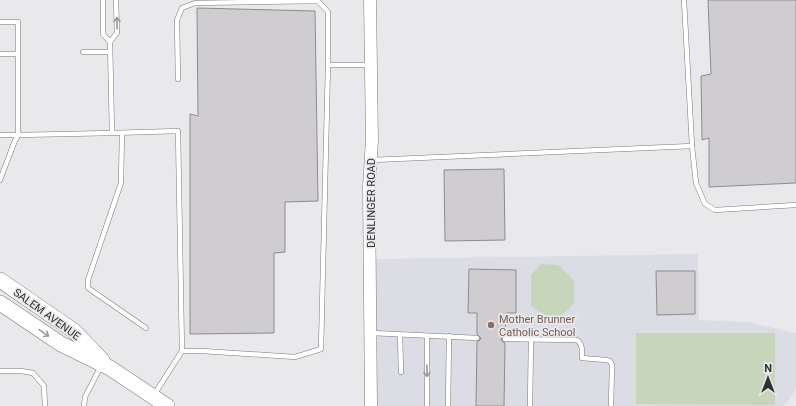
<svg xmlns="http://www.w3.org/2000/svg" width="796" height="406" font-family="Roboto,sans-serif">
  <rect width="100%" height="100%" fill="#e9e9ec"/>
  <!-- built -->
  <path fill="#dcdce5" d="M698 254 699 320 748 322 796 333V389L784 406H371V259Z"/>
  <!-- green -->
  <g fill="#c7d5ba">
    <path d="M541 264 558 265 574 281V303L559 318H550L531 306V275Z"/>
    <path d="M636 333H775V405L636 404Z"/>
  </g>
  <!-- building -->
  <g fill="#cfcdd0" stroke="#8d8b8e">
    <path d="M708 0H796V183L709 187V138L702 140 701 76 711 74Z"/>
    <path d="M197 8 315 11 318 201 285 202V252L274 253V333L190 334V114L198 116Z"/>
    <path d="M504 169 505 240 445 241 444 170Z"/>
    <path d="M469 269 516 270V313H506L505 335 501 339 502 341 505 343 504 406H476L477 342 480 340 481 338 477 334V313H468Z"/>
    <path d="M656 271H695V314L657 315Z"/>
  </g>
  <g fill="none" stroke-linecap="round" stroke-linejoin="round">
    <defs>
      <g id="service">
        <path d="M103 0V34L110 42 117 33 116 0"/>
        <path d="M0 22H18V135H0"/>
        <path d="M83 52H110"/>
        <path d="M0 54H18"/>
        <path d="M178 79 177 20 182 8 195 3 318 1 328 12V65H371"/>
        <path d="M112 133 178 131 182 351"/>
        <path d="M122 133 121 183 88 280V288L146 328"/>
        <path d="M692 146 696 183 705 204 715 210 796 205"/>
        <path d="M372 160 692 146 684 0"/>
        <path d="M0 180 14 143 18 135 112 133 110 42"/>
        <path d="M372 333 477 338"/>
        <path d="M400 335 401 372"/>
        <path d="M505 339 577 340C583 344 582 352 582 358L606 360 610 361 612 365 611 406"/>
        <path d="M0 371H21L33 373 44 386 45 406"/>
        <path d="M154 395 182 351H202L295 357 321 349 328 65"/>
        <path d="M84 406 85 397 101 366"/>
        <path d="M427 406V336"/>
        <path d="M448 406 449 336"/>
        <path d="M530 406 531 340"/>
      </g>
      <path id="tertiary" d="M370 0 372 140 369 187 371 406"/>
      <g id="primary">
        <path d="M0 280 74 331 102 360"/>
        <path d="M0 303 61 344 110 368 167 406"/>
      </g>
    </defs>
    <!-- service casing -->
    <use href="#service" stroke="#7a7a7d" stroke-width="5.5"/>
    <!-- tertiary casing -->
    <use href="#tertiary" stroke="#7a7a7d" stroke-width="13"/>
    <!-- primary casing -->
    <use href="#primary" stroke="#7a7a7d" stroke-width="16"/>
    <!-- service -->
    <use href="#service" stroke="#fff" stroke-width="4.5"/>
    <!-- tertiary -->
    <use href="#tertiary" stroke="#fff" stroke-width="12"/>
    <!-- primary -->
    <use href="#primary" stroke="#fff" stroke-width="15"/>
  </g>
  <!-- one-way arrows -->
  <defs><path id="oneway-shaft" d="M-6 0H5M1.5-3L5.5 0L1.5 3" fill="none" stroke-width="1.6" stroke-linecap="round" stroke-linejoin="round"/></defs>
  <g stroke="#989898">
    <use href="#oneway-shaft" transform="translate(117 23) rotate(-91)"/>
    <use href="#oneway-shaft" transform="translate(44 333) rotate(34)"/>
    <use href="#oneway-shaft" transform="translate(427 371) rotate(90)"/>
  </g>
  <!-- markers -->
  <circle fill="#8d6e63" stroke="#e9e9ec" stroke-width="1.5" cx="491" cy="325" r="4"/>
  <g text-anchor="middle" stroke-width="3.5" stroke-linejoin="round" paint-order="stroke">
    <!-- street labels -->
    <g font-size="11" fill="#313132" stroke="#e9e9ec">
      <text transform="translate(371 203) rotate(-90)" y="4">DENLINGER ROAD</text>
      <text transform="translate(47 314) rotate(36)" y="4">SALEM AVENUE</text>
    </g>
    <!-- education labels -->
    <g font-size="11" fill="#785e54" stroke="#e9e9ec" text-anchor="start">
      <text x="499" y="323">Mother Brunner<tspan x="499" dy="13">Catholic School</tspan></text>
    </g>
  </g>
  <!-- north arrow -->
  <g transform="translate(768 378)" stroke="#e9e9ec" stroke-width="3" paint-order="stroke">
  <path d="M0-3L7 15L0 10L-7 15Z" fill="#313132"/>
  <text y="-6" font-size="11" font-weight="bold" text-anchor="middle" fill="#313132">N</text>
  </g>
</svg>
